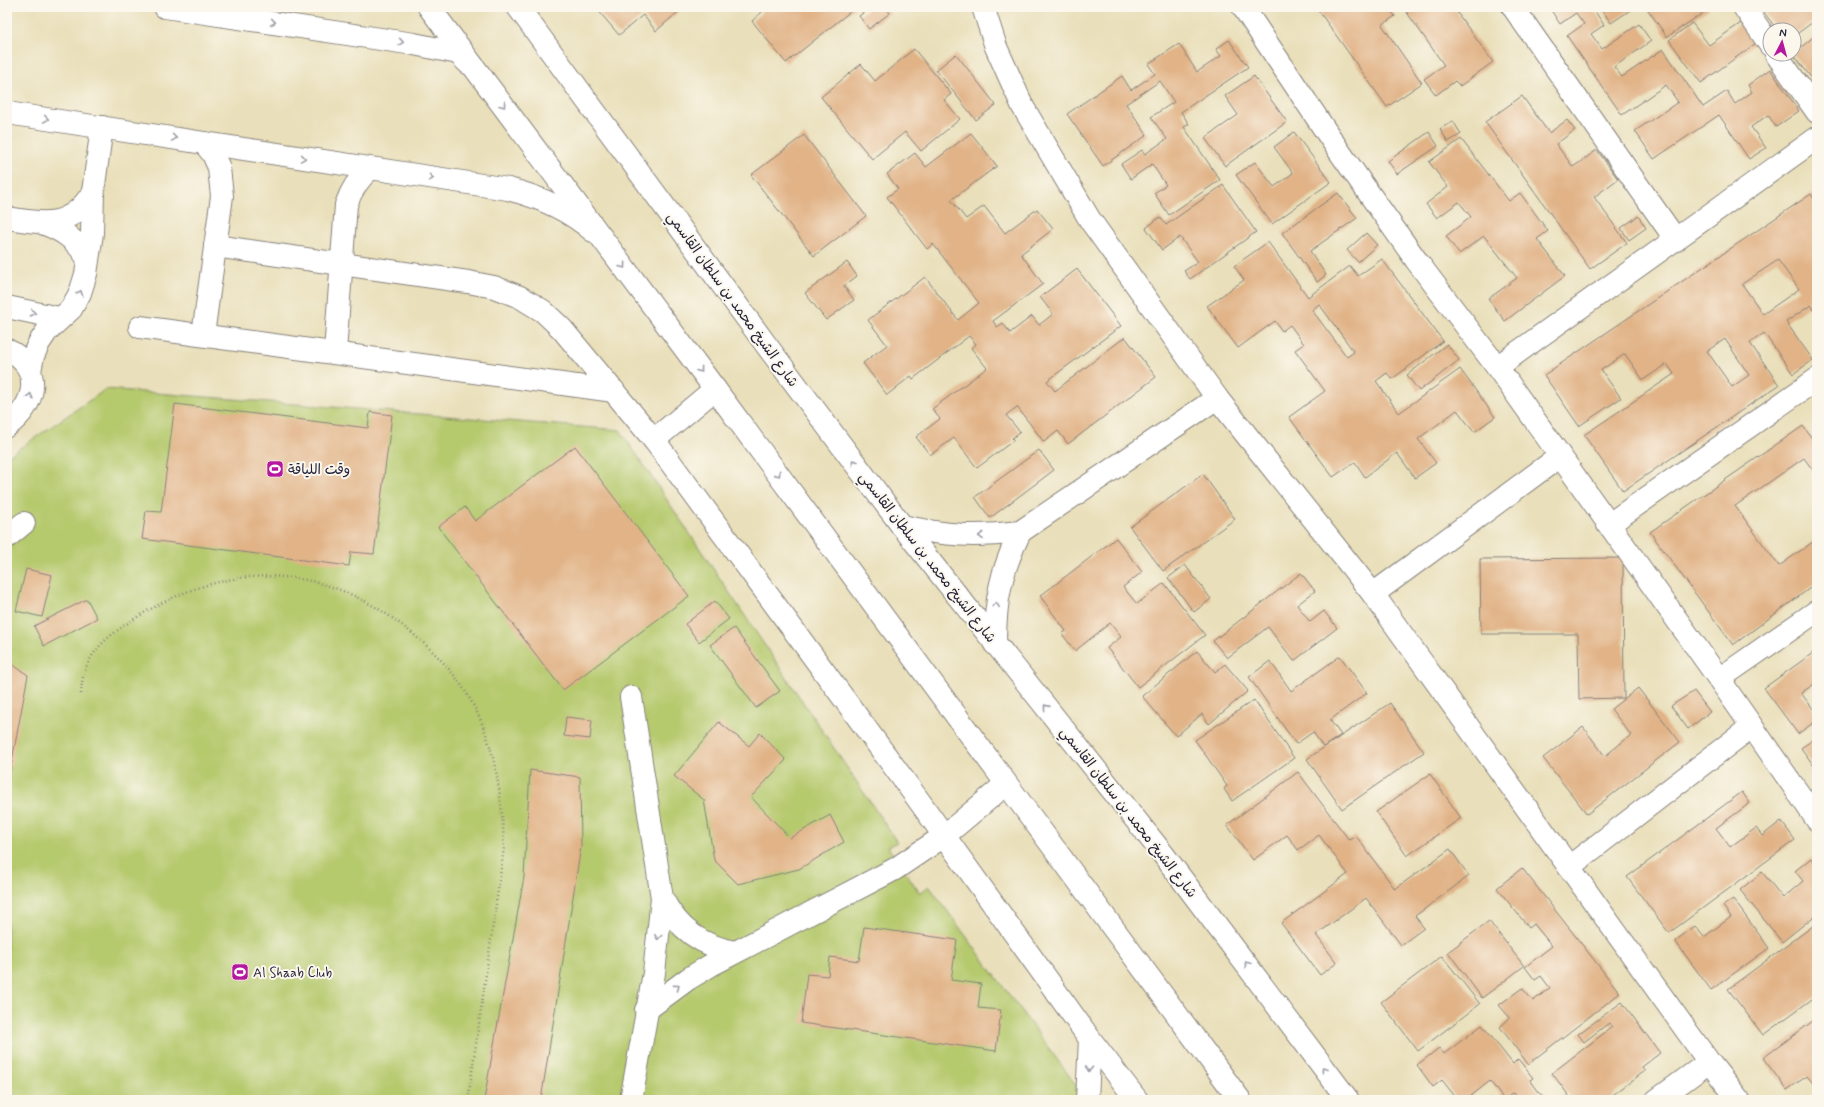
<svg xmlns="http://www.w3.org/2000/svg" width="1824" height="1107" font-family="Mynerve,'Playpen Sans Arabic',sans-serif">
  <rect width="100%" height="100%" fill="#fbf7ec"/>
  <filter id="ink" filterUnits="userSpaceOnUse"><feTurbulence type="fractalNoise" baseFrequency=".025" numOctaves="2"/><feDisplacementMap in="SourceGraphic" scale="8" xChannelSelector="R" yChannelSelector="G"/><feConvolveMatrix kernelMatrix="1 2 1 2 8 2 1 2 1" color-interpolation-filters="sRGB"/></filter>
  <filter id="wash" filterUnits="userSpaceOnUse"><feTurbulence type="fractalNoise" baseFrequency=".012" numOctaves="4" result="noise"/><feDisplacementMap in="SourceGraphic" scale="16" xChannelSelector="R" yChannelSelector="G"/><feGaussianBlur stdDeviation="0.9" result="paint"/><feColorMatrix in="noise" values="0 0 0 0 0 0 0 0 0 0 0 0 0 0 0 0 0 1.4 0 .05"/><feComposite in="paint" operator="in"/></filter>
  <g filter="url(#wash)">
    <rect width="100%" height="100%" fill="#e9dfba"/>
    <!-- green -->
    <path fill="#b5c96d" stroke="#6c7654" d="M106 389 620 430 897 842 888 847 920 893 929 886 1087 1100H7V457Z"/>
    <g id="blocks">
      <!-- building -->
      <g fill="#e1b387" fill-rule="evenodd">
        <path d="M598 7H684L656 31 643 15 619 35 596 8Z"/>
        <path d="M758 7H856L786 63 752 21 762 12Z"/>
        <path d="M871 7H885L890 13 869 29 859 16Z"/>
        <path d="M1316 7H1388L1395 16 1382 25 1422 83 1387 107Z"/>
        <path d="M1403 7H1453L1493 62 1460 86 1455 81 1436 95 1424 79 1444 65Z"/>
        <path d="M1549 7H1592L1604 25 1591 34 1602 49 1639 24 1651 41 1614 67 1622 77 1663 49 1703 107 1727 91 1735 104 1752 92 1748 85 1770 69 1799 111 1776 127 1768 115 1751 127 1766 148 1749 159 1719 115 1654 159 1635 131 1678 102 1666 85 1622 115 1567 36 1584 24 1576 13 1560 24Z"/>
        <path d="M1600 7H1635L1611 23Z"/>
        <path d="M1646 7H1708L1709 9 1667 37Z"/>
        <path d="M1760 7H1817V19L1794 36V30H1777Z"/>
        <path d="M1692 23 1709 45 1741 23 1756 43 1701 83 1669 40Z"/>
        <path d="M1817 34V85L1793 54Z"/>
        <path d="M1229 40 1248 67 1181 112 1189 124 1184 127 1220 180 1169 215 1154 193 1166 185 1152 164 1131 179 1121 164 1142 150 1145 154 1167 139 1151 117 1174 102 1160 81 1126 104 1147 135 1103 166 1067 114 1122 76 1131 90 1155 74 1148 64 1179 44 1197 72 1221 56 1216 49Z"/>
        <path d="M914 49 951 94 944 100 960 119 921 151 905 132 872 159 821 97 861 64 875 81Z"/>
        <path d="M956 54 996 105 976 120 936 70Z"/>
        <path d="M1254 76 1287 122 1225 166 1205 138 1238 115 1225 96Z"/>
        <path d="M1522 96 1549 133 1567 120 1575 130 1556 144 1573 167 1597 150 1618 179 1594 197 1627 243 1590 269 1485 122Z"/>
        <path d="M1453 121 1461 134 1448 142 1440 129Z"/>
        <path d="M1294 132 1331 182 1272 224 1236 175 1255 162 1274 187 1293 173 1274 147Z"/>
        <path d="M1429 132 1438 146 1397 174 1388 161Z"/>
        <path d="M971 133 997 166 951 200 966 219 984 206 1005 233 1037 209 1053 229 1021 254 1043 284 993 321 997 327 1003 323 1010 333 1032 316 1039 325 1053 314 1040 297 1077 269 1121 326 1047 381 1055 391 1125 337 1156 377 1068 444 1058 431 1044 442 1017 407 1006 415 1020 432 1012 438 1014 440 977 468 954 438 930 455 916 437 940 419 932 409 987 368 971 348 976 344 969 336 913 379 911 376 887 395 863 363 887 345 868 320 925 277 958 320 979 303 933 244 927 249 887 197 898 189 887 174 915 153 926 167Z"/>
        <path d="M804 135 866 216 814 256 751 175Z"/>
        <path d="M1461 139 1509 201 1520 193 1548 231 1537 239 1565 276 1505 321 1488 299 1517 278 1484 236 1459 254 1446 236 1471 217 1459 202 1437 218 1426 204 1448 187 1429 162Z"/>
        <path d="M1223 185 1256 232 1190 279 1184 271 1198 262 1180 237 1162 250 1146 228 1160 217 1166 225Z"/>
        <path d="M1338 193 1357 218 1310 251 1326 275 1317 282 1282 233Z"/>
        <path d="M1811 194 1817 203V315L1811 305 1786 322 1813 360 1793 374 1764 333 1750 343 1779 385 1623 491 1584 435 1674 374 1667 364 1643 380 1625 354 1601 370 1621 398 1579 426 1544 375ZM1778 260 1799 289 1763 314 1742 284ZM1725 339 1749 375 1732 387 1707 351Z"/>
        <path d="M1638 216 1646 228 1629 240 1621 228Z"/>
        <path d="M1366 233 1377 245 1358 262 1347 250Z"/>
        <path d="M1268 242 1308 297 1350 266 1358 276 1382 259 1443 341 1392 379 1387 373 1376 381 1399 413 1460 369 1495 417 1474 432 1457 410 1418 439 1436 463 1415 478 1397 453 1365 477 1355 462 1333 477 1289 417 1325 391 1295 350 1304 344 1290 325 1282 331 1275 321 1238 348 1207 306 1244 280 1234 266ZM1319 304 1354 352 1347 357 1312 310Z"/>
        <path d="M847 262 857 276 844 286 854 300 826 320 805 293Z"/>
        <path d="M1447 344 1459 360 1419 391 1407 375Z"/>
        <path d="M175 404 368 428 370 412 392 415 374 554 351 552 349 566 142 539 146 511 161 512Z"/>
        <path d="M1803 426 1817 445V476L1804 458 1735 506 1779 566 1817 539V583L1733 645 1650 532Z"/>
        <path d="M575 446 689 596 563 690 438 527 465 507 475 521Z"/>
        <path d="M1039 450 1054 470 990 518 975 497Z"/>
        <path d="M1203 474 1235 519 1163 571 1130 527Z"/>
        <path d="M1116 538 1142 572 1123 587 1137 604 1164 583 1205 635 1138 687 1107 648 1121 637 1110 623 1075 651 1062 634 1066 631 1040 596Z"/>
        <path d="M1623 558 1624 698 1579 699 1578 634H1481L1480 559Z"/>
        <path d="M1185 565 1211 599 1194 612 1168 578Z"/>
        <path d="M26 569 52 575 42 617 16 611Z"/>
        <path d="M1301 573 1315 591 1297 605 1310 622 1324 611 1337 628 1294 661 1268 627 1227 658 1213 641Z"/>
        <path d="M87 599 97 618 44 646 34 626Z"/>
        <path d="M715 601 729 619 699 642 685 624Z"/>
        <path d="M734 628 780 691 756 708 710 645Z"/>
        <path d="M1817 650V682L1801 693 1817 714V720L1798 734 1764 688Z"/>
        <path d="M1197 651 1215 672 1225 664 1248 691 1209 724 1202 714 1176 736 1142 696Z"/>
        <path d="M1340 656 1367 693 1330 720 1341 735 1323 747 1313 732 1296 744 1249 677 1270 661 1291 691Z"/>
        <path d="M7 661 28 675 8 782H7Z"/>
        <path d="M1638 688 1680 742 1587 814 1543 758 1583 727 1605 756 1631 735 1611 709Z"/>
        <path d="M1694 691 1710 712 1688 729 1671 706Z"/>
        <path d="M1254 700 1294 758 1232 801 1224 789 1227 786 1195 740Z"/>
        <path d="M1390 703 1424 752 1342 809 1307 759Z"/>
        <path d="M566 717 592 720 590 739 564 736Z"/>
        <path d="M719 722 749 746 760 733 786 760 751 797 790 838 830 815 844 842 799 869 738 884 714 860 704 800 674 776Z"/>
        <path d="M1817 737V770L1801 748Z"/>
        <path d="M530 770 580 777 581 846 541 1100H484L524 877Z"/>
        <path d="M1298 772 1349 840 1356 836 1395 889 1450 849 1469 876 1415 916 1424 928 1401 945 1366 898 1316 935 1337 963 1320 975 1281 923 1348 874 1319 835 1298 850 1287 835 1253 860 1227 825Z"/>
        <path d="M1430 774 1461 818 1407 856 1376 812Z"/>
        <path d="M1742 792 1750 803 1716 828 1730 847 1756 828 1762 836 1781 821 1795 840 1669 933 1627 877Z"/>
        <path d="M1811 858 1817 865V914L1782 942 1740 890 1762 872 1783 898 1803 881 1795 871Z"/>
        <path d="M1522 868 1620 993 1528 1064 1500 1027 1510 1018 1499 1005 1522 988 1533 1001 1550 988 1541 976 1535 980 1525 967 1552 946 1534 924 1529 928 1497 888Z"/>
        <path d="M1733 899 1769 948 1711 990 1675 941 1695 926 1704 937 1731 917 1723 906Z"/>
        <path d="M1489 921 1524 966 1482 998 1448 952Z"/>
        <path d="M1817 923V1000L1815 997 1763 1035 1728 989Z"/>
        <path d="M864 927 957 940 951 980 981 984 978 1008 1001 1010 996 1051 801 1023 807 974 828 976 830 957 859 961Z"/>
        <path d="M1442 956 1480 1004 1418 1051 1381 1002Z"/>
        <path d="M1622 1002 1660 1053 1642 1067 1645 1071 1606 1100H1572L1552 1073 1612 1027 1609 1023 1584 1042 1578 1034Z"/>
        <path d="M1817 1018V1088L1807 1076 1787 1090 1763 1058Z"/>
        <path d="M1482 1025 1513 1064 1518 1059 1533 1078 1530 1080 1545 1100H1519L1513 1093 1504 1100 1490 1081 1466 1100H1458L1442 1080 1433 1087 1417 1065 1439 1048 1444 1054Z"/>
      </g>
    </g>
  </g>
  <g filter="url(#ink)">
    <use href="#blocks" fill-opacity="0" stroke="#86807a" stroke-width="1"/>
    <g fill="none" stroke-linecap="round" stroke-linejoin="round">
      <defs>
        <g id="minor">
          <path d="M983 7 996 47 1023 107 1090 220 1217 398 1373 594 1709 1062 1739 1100"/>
          <path d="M1243 7 1339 151 1416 260 1497 367 1719 679 1817 820"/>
          <path d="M1513 7 1676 240"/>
          <path d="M1744 7 1770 45"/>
          <path d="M1776 54 1817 112"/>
          <path d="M7 113 508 189C540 197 568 209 593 231"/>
          <path d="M7 218C45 224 70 229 93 192"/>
          <path d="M42 223C63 230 76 240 88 259"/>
          <path d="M215 246 468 282 494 287 520 297 543 311 562 329 654 440 917 798 1090 1039 1137 1100"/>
          <path d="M7 307 59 318"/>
          <path d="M140 327 614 391"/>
          <path d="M203 335 222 196 219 168 213 154 204 143"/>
          <path d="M7 350C44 367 37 405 7 426"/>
          <path d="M335 352 346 205C351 190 358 179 370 169"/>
          <path d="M1497 367 1817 138"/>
          <path d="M30 371 33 356 39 343 47 331 71 309 80 293 86 274 92 233 93 192 102 127"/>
          <path d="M1608 525 1817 379"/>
          <path d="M902 526C947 536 975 537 1020 532L1217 398"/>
          <path d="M7 537 24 523"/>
          <path d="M1373 594 1559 457"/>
          <path d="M995 644C995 599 1001 572 1020 532"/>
          <path d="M1719 679 1817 611"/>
          <path d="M1569 867 1751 727"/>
          <path d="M662 898C678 929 701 946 735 952"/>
          <path d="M646 1010 688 979 711 965 895 869 944 836 1006 784"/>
          <path d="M631 1100 654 973 662 898 631 697"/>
          <path d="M1087 1100 1090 1039"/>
          <path d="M1657 1100 1709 1062"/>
        </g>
        <g id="major">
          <path d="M165 7 414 44 458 53 468 63"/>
          <path d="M429 7 715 389 1240 1100"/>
          <path d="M518 7 767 346 902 526 1163 854 1348 1100"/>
          <path d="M654 440 715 389"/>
        </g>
      </defs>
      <!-- minor casing -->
      <use href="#minor" stroke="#86807a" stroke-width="24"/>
      <!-- major casing -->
      <use href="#major" stroke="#86807a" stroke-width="24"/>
      <!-- path -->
      <path stroke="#86807a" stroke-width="2.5" stroke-dasharray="1 3" stroke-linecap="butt" d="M81 694C82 654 107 636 139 616 232 558 329 563 413 634 435 652 456 674 470 699 496 744 502 797 504 848L468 1100"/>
      <!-- minor -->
      <use href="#minor" stroke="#fff" stroke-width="22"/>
      <!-- major -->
      <use href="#major" stroke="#fff" stroke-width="22"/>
    </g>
    <!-- one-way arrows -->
    <defs><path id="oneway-chevron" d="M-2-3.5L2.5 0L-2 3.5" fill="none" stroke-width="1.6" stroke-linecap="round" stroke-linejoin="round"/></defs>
    <g stroke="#9c9ca7">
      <use href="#oneway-chevron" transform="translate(273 22) rotate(9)"/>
      <use href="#oneway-chevron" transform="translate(401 42) rotate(9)"/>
      <use href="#oneway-chevron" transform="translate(503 105) rotate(53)"/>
      <use href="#oneway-chevron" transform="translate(46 119) rotate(9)"/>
      <use href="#oneway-chevron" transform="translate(174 138) rotate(9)"/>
      <use href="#oneway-chevron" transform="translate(303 158) rotate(9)"/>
      <use href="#oneway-chevron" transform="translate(431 178) rotate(8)"/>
      <use href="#oneway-chevron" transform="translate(623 266) rotate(53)"/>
      <use href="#oneway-chevron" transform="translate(80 293) rotate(-70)"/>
      <use href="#oneway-chevron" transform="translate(33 313) rotate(12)"/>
      <use href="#oneway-chevron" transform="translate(700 370) rotate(53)"/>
      <use href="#oneway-chevron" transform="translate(30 396) rotate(-76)"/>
      <use href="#oneway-chevron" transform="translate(854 462) rotate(-127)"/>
      <use href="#oneway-chevron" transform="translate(778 474) rotate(54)"/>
      <use href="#oneway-chevron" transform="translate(981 536) rotate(179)"/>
      <use href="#oneway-chevron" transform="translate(996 605) rotate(-82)"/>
      <use href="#oneway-chevron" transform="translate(1046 707) rotate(-129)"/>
      <use href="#oneway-chevron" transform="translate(658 937) rotate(97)"/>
      <use href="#oneway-chevron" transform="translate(1247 964) rotate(-127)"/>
      <use href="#oneway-chevron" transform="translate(677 987) rotate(-36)"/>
      <use href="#oneway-chevron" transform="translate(1089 1069) rotate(93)"/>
      <use href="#oneway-chevron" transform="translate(1324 1069) rotate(-126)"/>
    </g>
  </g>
  <!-- icons -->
  <defs>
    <symbol id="stadium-square" viewBox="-11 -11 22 22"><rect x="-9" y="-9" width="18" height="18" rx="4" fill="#b5179e" stroke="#fbf7ec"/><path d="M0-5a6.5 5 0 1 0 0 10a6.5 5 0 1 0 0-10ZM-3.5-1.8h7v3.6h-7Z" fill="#fff"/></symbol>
  </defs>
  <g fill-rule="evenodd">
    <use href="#stadium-square" x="265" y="459" width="20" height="20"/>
    <use href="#stadium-square" x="230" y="962" width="20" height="20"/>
  </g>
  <g text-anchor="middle" stroke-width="4" stroke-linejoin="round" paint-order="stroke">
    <!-- street labels -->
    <g font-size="14" fill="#22223b" stroke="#fbf7ec">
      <text transform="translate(733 299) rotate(54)" y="5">شارع الشيخ محمد بن سلطان القاسمي</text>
      <text transform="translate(928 557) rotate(52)" y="5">شارع الشيخ محمد بن سلطان القاسمي</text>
      <text transform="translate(1129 812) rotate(52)" y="5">شارع الشيخ محمد بن سلطان القاسمي</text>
    </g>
    <!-- poi labels -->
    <g font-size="14" fill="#22223b" stroke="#fbf7ec" text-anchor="start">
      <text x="288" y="474">وقت اللياقة</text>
      <text x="253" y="977">Al Shaab Club</text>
    </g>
  </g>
  <!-- margin -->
  <rect width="1824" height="1107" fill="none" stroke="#fbf7ec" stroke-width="24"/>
  <!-- north arrow -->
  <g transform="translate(1782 42) rotate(6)"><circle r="19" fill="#fbf7ec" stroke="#a4a2a5"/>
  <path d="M0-3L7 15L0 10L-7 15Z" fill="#b5179e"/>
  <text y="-6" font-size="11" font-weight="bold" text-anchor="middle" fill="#22223b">N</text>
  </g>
</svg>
